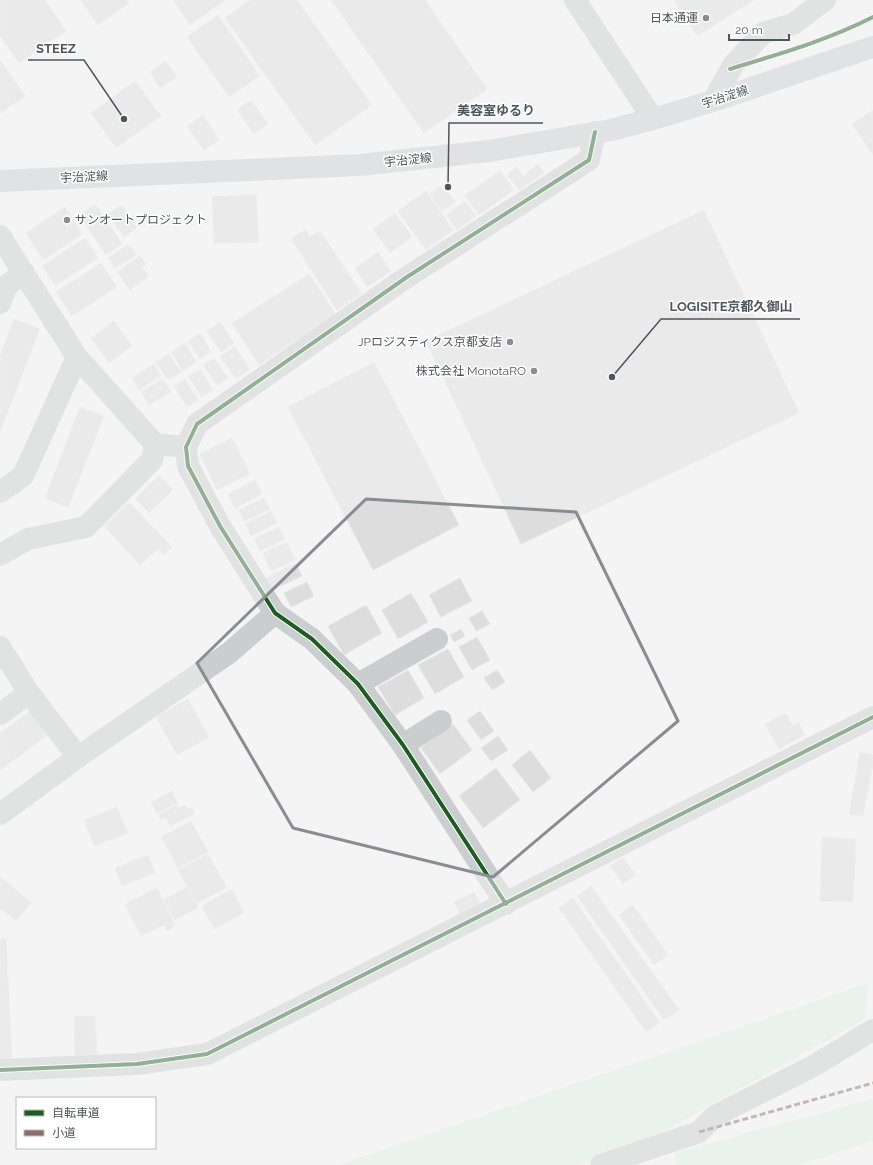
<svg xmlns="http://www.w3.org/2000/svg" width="873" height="1165" font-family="Raleway,'Noto Sans JP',sans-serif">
  <rect width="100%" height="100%" fill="#f4f4f4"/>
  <!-- green -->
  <g fill="#dcf0e2">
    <path d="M869 983 865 1019 653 1137 579 1165H338Z"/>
    <path d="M873 1099V1141L799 1165H678L674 1153Z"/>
  </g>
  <!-- building -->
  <g fill="#ddddde" stroke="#e6e6e6">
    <path d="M0 0H45L66 31 19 63 0 36Z"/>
    <path d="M83 0H127L129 3 98 25 81 1Z"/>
    <path d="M173 0H225L190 25Z"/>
    <path d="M250 0H297L372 105 315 145 225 18Z"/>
    <path d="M331 0H425L487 89 424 133Z"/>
    <path d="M674 0H754L697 36Z"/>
    <path d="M218 15 260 76 229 97 187 37Z"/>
    <path d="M0 60 25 96 0 113Z"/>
    <path d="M166 61 177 77 160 88 150 72Z"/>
    <path d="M135 81 161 116 116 148 91 113Z"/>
    <path d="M251 100 268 124 254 134 237 110Z"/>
    <path d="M873 110V155L852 124Z"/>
    <path d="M203 115 219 140 204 150 187 126Z"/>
    <path d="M538 164 544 173 519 190 507 174 517 167 523 176Z"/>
    <path d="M500 171 514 190 479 215 465 195Z"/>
    <path d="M440 186 444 192 446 190 455 202 442 211 430 194Z"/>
    <path d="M426 191 453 230 426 250 398 211Z"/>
    <path d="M256 194 259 242 214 244 212 197Z"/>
    <path d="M465 201 476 216 457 230 447 215Z"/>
    <path d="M95 204 122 244 106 255 79 215Z"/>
    <path d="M122 205 137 228 124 237 108 214Z"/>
    <path d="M65 207 82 234 43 260 26 233Z"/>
    <path d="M704 210 799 413 521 544 426 341Z"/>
    <path d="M395 213 412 237 390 253 373 229Z"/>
    <path d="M306 229 310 237 320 231 362 294 337 310 291 239Z"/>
    <path d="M85 238 98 258 55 286 42 266Z"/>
    <path d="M129 244 136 255 115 268 108 258Z"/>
    <path d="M378 252 391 271 367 287 355 268Z"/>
    <path d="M140 256 146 264 142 267 149 276 130 290 117 272Z"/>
    <path d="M101 263 117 287 72 316 56 292Z"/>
    <path d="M309 274 336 315 259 365 232 323Z"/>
    <path d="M14 319 40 329 0 432V356Z"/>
    <path d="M114 321 132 346 109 363 91 338Z"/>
    <path d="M220 322 234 343 221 352 207 331Z"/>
    <path d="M200 333 211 352 200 359 188 341Z"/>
    <path d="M185 343 196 362 183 371 171 352Z"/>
    <path d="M235 347 250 370 236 379 220 356Z"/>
    <path d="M169 354 181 372 168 380 156 362Z"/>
    <path d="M214 358 228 378 217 385 203 365Z"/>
    <path d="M374 362 459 525 373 570 288 407Z"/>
    <path d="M154 364 161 376 139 390 132 378Z"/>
    <path d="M200 369 213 390 202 397 188 376Z"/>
    <path d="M163 379 171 392 149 405 141 392Z"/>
    <path d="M185 379 198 400 187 407 174 386Z"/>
    <path d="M80 407 104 416 68 508 45 498Z"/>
    <path d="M232 438 250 474 217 490 200 454Z"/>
    <path d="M159 475 173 490 149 513 135 499Z"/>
    <path d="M255 480 262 494 235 508 228 494Z"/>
    <path d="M264 498 270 509 244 522 239 510Z"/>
    <path d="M129 502 172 547 163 555 158 549 140 565 104 526Z"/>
    <path d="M271 511 277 523 251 536 245 524Z"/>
    <path d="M279 527 285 539 260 551 254 539Z"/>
    <path d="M287 542 295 560 271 571 263 553Z"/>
    <path d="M296 563 302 576 272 590 266 578Z"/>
    <path d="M460 578 472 601 441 617 429 595Z"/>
    <path d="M307 582 314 596 291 607 284 593Z"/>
    <path d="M411 593 428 622 398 639 382 610Z"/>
    <path d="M366 605 382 633 344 655 328 626Z"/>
    <path d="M482 611 490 624 476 631 469 618Z"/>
    <path d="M461 629 465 636 454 642 450 635Z"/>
    <path d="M477 637 490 660 472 670 459 647Z"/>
    <path d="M448 649 464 677 435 694 418 665Z"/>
    <path d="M408 670 424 698 395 715 378 687Z"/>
    <path d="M497 670 505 682 492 690 484 678Z"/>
    <path d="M188 699 209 737 177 755 156 717Z"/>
    <path d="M31 711 48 735 0 770V733Z"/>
    <path d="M480 711 494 731 481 740 467 720Z"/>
    <path d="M786 713 793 726 799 723 805 735 779 749 765 724Z"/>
    <path d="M453 724 472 750 440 774 421 748Z"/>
    <path d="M498 736 508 750 491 761 481 748Z"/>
    <path d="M530 750 551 778 533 792 512 765Z"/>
    <path d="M860 752 873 755V765L863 816 849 814Z"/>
    <path d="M496 768 520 800 483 828 459 796Z"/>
    <path d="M172 791 178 803 157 813 151 802Z"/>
    <path d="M177 805 179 808 185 805 188 809 191 807 195 814 170 826 166 817 161 820 158 815Z"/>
    <path d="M117 807 128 833 94 846 84 820Z"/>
    <path d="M191 821 208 852 178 868 161 837Z"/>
    <path d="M822 837 856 839 853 902 820 901Z"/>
    <path d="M208 854 227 887 197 903 178 870Z"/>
    <path d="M148 855 155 873 122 886 115 868Z"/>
    <path d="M623 857 636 875 623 884 610 866Z"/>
    <path d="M0 876 31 903 16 921 0 908Z"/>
    <path d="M591 886 679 1010 664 1020 577 896Z"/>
    <path d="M187 887 198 908 174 920 164 900Z"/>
    <path d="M157 888 175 926 167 931 164 925 141 936 125 904Z"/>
    <path d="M232 889 244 913 214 929 202 906Z"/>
    <path d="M474 892 480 903 460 913 454 902Z"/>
    <path d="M573 898 660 1023 646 1032 559 908Z"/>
    <path d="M633 905 668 955 654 965 619 915Z"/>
    <path d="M0 939H6L12 1058 0 1059Z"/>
    <path d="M74 1016H95L97 1055 75 1056Z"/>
  </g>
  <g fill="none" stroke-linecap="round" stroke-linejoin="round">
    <!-- minor -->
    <g stroke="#cbcecf" stroke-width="22">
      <path d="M575 0 653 119"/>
      <path d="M713 101 733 65 763 33 793 24 825 0"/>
      <path d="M0 236 77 357 155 444 186 447"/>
      <path d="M0 303 7 285 24 273"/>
      <path d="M0 492 23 476 77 357"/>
      <path d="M0 555 28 539 86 527 152 460 155 444"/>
      <path d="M0 647 29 693 78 757"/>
      <path d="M358 684 437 639"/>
      <path d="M0 714 29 693"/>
      <path d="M403 745 441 721"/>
      <path d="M0 814 78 757 229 653 275 613"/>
      <path d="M506 904 403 745 358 684 312 639 275 613 220 526 188 466 186 447 197 424 407 277 589 160 595 132"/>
      <path d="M0 1070 137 1064 207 1054 873 717"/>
      <path d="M601 1165 699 1132 715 1116 817 1064 873 1030"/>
    </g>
    <!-- major -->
    <path stroke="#caccce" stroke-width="22" d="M0 181 360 165 489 151 611 130 653 119 713 101 873 47"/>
    <!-- quiet -->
    <path stroke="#8d6e63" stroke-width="3" stroke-dasharray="6 3" stroke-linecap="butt" d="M699 1132 873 1083"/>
    <defs>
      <g id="cycleway">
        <path d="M730 69C779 54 828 40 873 17"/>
        <path d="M506 904 403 745 358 684 312 639 275 613 220 526 188 466 186 447 197 424 407 277 589 160 595 132"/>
        <path d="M0 1070 137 1064 207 1054 873 717"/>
      </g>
    </defs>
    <!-- cycleway casing -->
    <use href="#cycleway" stroke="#fff" stroke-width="6"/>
    <!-- cycleway -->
    <use href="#cycleway" stroke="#1b5e20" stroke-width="4"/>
  </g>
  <!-- marked area -->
  <path d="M0 0H873V1165H0ZM366 499 576 512 678 721 493 877 293 828 197 663Z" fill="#f4f4f4" fill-opacity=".55" fill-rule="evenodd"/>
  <path fill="none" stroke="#878d92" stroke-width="3" stroke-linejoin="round" d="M366 499 576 512 678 721 493 877 293 828 197 663Z"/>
  <!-- markers -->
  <g fill="#878d92" stroke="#fff" stroke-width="1.5">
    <circle cx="706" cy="18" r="4"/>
    <circle cx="67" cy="220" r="4"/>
    <circle cx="510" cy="342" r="4"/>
    <circle cx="534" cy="371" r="4"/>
  </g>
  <g text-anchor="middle" stroke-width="3" stroke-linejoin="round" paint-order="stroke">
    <!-- poi labels -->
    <g font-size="12" fill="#4c565e" stroke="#fff" text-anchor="end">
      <text x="698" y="22">日本通運</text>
      <text x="75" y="224" text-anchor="start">サンオートプロジェクト</text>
      <text x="502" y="346">JPロジスティクス京都支店</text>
      <text x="526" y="375">株式会社 MonotaRO</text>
    </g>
    <!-- street labels -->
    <g font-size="12" fill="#4c565e" stroke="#fff">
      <text transform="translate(725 97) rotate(-18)" y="4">宇治淀線</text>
      <text transform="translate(408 160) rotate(-6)" y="4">宇治淀線</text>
      <text transform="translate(84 177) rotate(-3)" y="4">宇治淀線</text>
    </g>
  </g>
  <!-- callouts -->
  <path fill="none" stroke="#4c565e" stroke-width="1.5" d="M124 119L84 60H28M448 187L449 123H543M612 377L661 319H800"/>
  <g fill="#4c565e" stroke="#fff" stroke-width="1.5">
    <circle cx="124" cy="119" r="4"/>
    <circle cx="448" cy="187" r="4"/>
    <circle cx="612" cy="377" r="4"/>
  </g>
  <g font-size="13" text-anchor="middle" font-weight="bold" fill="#4c565e" stroke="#fff" stroke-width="3" stroke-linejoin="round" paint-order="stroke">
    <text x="56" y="53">STEEZ</text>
    <text x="496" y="115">美容室ゆるり</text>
    <text x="731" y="311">LOGISITE京都久御山</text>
  </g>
  <!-- legend -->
  <rect x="16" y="1097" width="140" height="52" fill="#ffffff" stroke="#b7bbbf"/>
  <rect x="24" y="1110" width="20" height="6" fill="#1b5e20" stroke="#b7bbbf"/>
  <text x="52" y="1117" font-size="12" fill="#4c565e">自転車道</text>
  <rect x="24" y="1130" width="20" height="6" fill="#8d6e63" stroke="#b7bbbf"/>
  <text x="52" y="1137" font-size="12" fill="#4c565e">小道</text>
  <!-- scale -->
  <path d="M729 34v6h60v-6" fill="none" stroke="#4c565e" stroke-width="2"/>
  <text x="735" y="34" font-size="12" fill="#4c565e" stroke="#ffffff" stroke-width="3" paint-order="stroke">20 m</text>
</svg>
